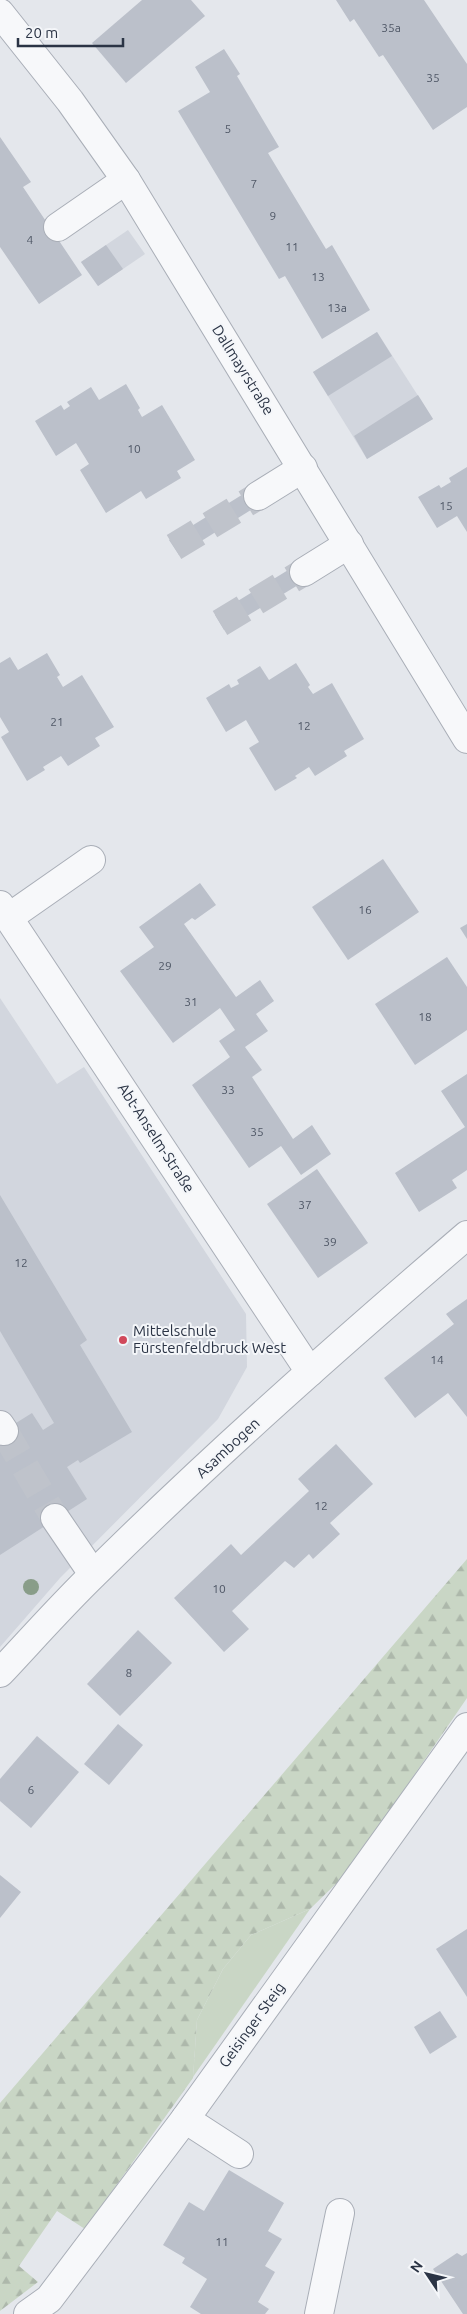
<svg xmlns="http://www.w3.org/2000/svg" width="467" height="2314" font-family="Ubuntu,sans-serif">
  <defs>
    <pattern id="forest-firs" width="22" height="20" patternUnits="userSpaceOnUse" patternTransform="scale(1.25)"><rect width="22" height="20" fill="#c9d6c5"/><path d="M5 1l3.5 6h-7zM16 11l3.5 6h-7z" fill="#adb8ab"/></pattern>
  </defs>
  <rect width="100%" height="100%" fill="#e4e7ec"/>
  <!-- built -->
  <g fill="#d2d6de">
    <path d="M128 230 145 254 98 286 81 262Z"/>
    <path d="M377 332 433 419 367 459 313 372Z"/>
    <path d="M0 998 57 1084 84 1067 246 1314 247 1367 218 1419 60 1578 0 1647Z"/>
  </g>
  <!-- green -->
  <path fill="#c9d6c5" d="M310 1909 193 2077 197 2020 223 1969 251 1935Z"/>
  <!-- forest -->
  <path fill="url(#forest-firs)" d="M467 1559V1698L347 1873 310 1909 251 1935 223 1969 197 2020 193 2078 85 2229 57 2211 19 2266 38 2282 0 2311V2103Z"/>
  <!-- building -->
  <g fill="#bbc0ca">
    <path d="M142 0H191L205 16 126 83 92 43Z"/>
    <path d="M336 0H424L467 64V107L433 130 383 55 379 57 354 19 350 22Z"/>
    <path d="M224 49 240 74 237 76 279 147 268 153 326 249 332 245 370 310 322 339 285 276 279 279 178 111 210 92 195 67Z"/>
    <path d="M0 137 31 182 23 187 82 275 39 304 0 247Z"/>
    <path d="M106 245 123 269 98 286 81 262Z"/>
    <path d="M377 332 392 356 328 396 313 372Z"/>
    <path d="M126 384 140 408 138 410 142 417 162 405 195 460 177 471 181 478 146 499 141 491 106 513 80 470 89 464 76 443 56 456 35 421 61 405 64 410 70 406 67 402 91 387 99 400Z"/>
    <path d="M418 395 433 419 367 459 354 436Z"/>
    <path d="M467 467V532L457 516 437 528 418 497 439 485 441 488 451 482 449 478Z"/>
    <path d="M253 488 262 503 179 555 169 540Z"/>
    <path d="M298 564 308 579 224 630 215 615Z"/>
    <path d="M47 653 60 675 57 677 63 687 82 675 114 727 95 738 100 746 68 766 61 756 43 767 45 770 27 781 1 737 9 732 0 717V663L10 657 18 670Z"/>
    <path d="M296 663 310 685 308 687 313 694 332 683 364 739 344 751 347 756 315 776 309 767 295 776 297 778 275 791 249 748 259 742 246 720 226 732 206 698 229 684 231 688 239 684 237 680 260 666 269 680Z"/>
    <path d="M383 859 419 912 348 960 312 907Z"/>
    <path d="M200 883 216 905 195 920 192 918 184 924 236 997 260 980 274 1001 256 1014 268 1031 245 1047 262 1070 252 1077 293 1139 312 1125 331 1154 301 1175 281 1146 249 1168 192 1085 230 1057 219 1041 235 1030 220 1008 173 1043 120 971 154 947 139 927Z"/>
    <path d="M467 924V939L460 928Z"/>
    <path d="M447 957 467 987V1030L415 1065 375 1004Z"/>
    <path d="M467 1074V1170L452 1180 457 1188 419 1212 395 1173 465 1127 441 1091Z"/>
    <path d="M317 1169 368 1243 318 1278 267 1204Z"/>
    <path d="M0 1195 87 1340 80 1345 132 1432 80 1463 78 1460 67 1467 87 1499 0 1555V1433L32 1413 43 1430 54 1423 0 1331Z"/>
    <path d="M467 1299V1417L448 1393 415 1418 384 1378 454 1324 446 1314Z"/>
    <path d="M336 1444 373 1484 330 1523 340 1534 313 1559 309 1554 294 1568 285 1561 232 1611 249 1629 224 1652 174 1598 231 1544 241 1555 309 1491 298 1479Z"/>
    <path d="M138 1630 172 1663 120 1716 87 1684Z"/>
    <path d="M118 1724 143 1745 109 1785 84 1764Z"/>
    <path d="M37 1736 79 1772 31 1828 0 1801V1779Z"/>
    <path d="M0 1875 21 1892 0 1918Z"/>
    <path d="M467 1929V1997L436 1949Z"/>
    <path d="M440 2011 457 2037 430 2054 414 2027Z"/>
    <path d="M229 2170 284 2203 268 2231 282 2239 265 2266 275 2272 258 2302 269 2309 265 2314H201L190 2307 207 2279 182 2263 185 2258 163 2245 189 2202 204 2211Z"/>
    <path d="M457 2253 462 2256 467 2253V2314H463L433 2269Z"/>
  </g>
  <g fill="none" stroke-linecap="round" stroke-linejoin="round">
    <!-- minor-tunnel -->
    <g stroke="#bfc3cb" stroke-width="28" stroke-dasharray="28 14" stroke-linecap="butt">
      <path d="M174 547 258 496"/>
      <path d="M220 623 304 572"/>
      <path d="M4 1431 55 1518"/>
    </g>
    <defs>
      <g id="minor">
        <path d="M0 13 70 101 126 180 467 739"/>
        <path d="M58 227 126 180"/>
        <path d="M258 496 303 468"/>
        <path d="M304 572 349 544"/>
        <path d="M0 905 310 1372"/>
        <path d="M8 918 91 860"/>
        <path d="M0 1425 4 1431"/>
        <path d="M55 1518 93 1574"/>
        <path d="M0 1673C31 1640 61 1606 94 1574 213 1456 340 1344 467 1235"/>
        <path d="M185 2119 239 2154"/>
        <path d="M28 2314 49 2299 185 2119 467 1727"/>
        <path d="M319 2314 340 2213"/>
      </g>
    </defs>
    <!-- minor casing -->
    <use href="#minor" stroke="#a9aeb7" stroke-width="30"/>
    <!-- minor -->
    <use href="#minor" stroke="#f7f8fa" stroke-width="28"/>
  </g>
  <!-- trees -->
  <circle fill="#899d89" cx="31" cy="1587" r="8"/>
  <!-- markers -->
  <circle fill="#d1495b" stroke="#f4f6f9" stroke-width="2" cx="123" cy="1340" r="5"/>
  <g text-anchor="middle" stroke-width="4" stroke-linejoin="round" paint-order="stroke">
    <!-- number labels -->
    <g font-size="12" fill="#4f5766">
      <text x="391" y="32">35a</text>
      <text x="433" y="82">35</text>
      <text x="228" y="133">5</text>
      <text x="254" y="188">7</text>
      <text x="273" y="220">9</text>
      <text x="30" y="244">4</text>
      <text x="292" y="251">11</text>
      <text x="318" y="281">13</text>
      <text x="337" y="312">13a</text>
      <text x="134" y="453">10</text>
      <text x="446" y="510">15</text>
      <text x="57" y="726">21</text>
      <text x="304" y="730">12</text>
      <text x="365" y="914">16</text>
      <text x="165" y="970">29</text>
      <text x="191" y="1006">31</text>
      <text x="425" y="1021">18</text>
      <text x="228" y="1094">33</text>
      <text x="257" y="1136">35</text>
      <text x="305" y="1209">37</text>
      <text x="330" y="1246">39</text>
      <text x="21" y="1267">12</text>
      <text x="437" y="1364">14</text>
      <text x="321" y="1510">12</text>
      <text x="219" y="1593">10</text>
      <text x="129" y="1677">8</text>
      <text x="31" y="1794">6</text>
      <text x="222" y="2246">11</text>
    </g>
    <!-- street labels -->
    <g font-size="15" fill="#2b3445" stroke="#f4f6f9">
      <text transform="translate(243 370) rotate(58)" y="5">Dallmayrstraße</text>
      <text transform="translate(156 1138) rotate(57)" y="5">Abt-Anselm-Straße</text>
      <text transform="translate(228 1448) rotate(-43)" y="5">Asambogen</text>
      <text transform="translate(252 2025) rotate(-54)" y="5">Geisinger Steig</text>
    </g>
    <!-- poi labels -->
    <g font-size="15" fill="#2b3445" stroke="#f4f6f9" text-anchor="start">
      <text x="133" y="1336">Mittelschule<tspan x="133" dy="17">Fürstenfeldbruck West</tspan></text>
    </g>
  </g>
  <!-- north arrow -->
  <g transform="translate(427 2274) rotate(305)" stroke="#f4f6f9" stroke-width="4" paint-order="stroke">
  <path d="M0-4L9 19L0 12L-9 19Z" fill="#2b3445"/>
  <text y="-8" font-size="14" font-weight="bold" text-anchor="middle" fill="#2b3445">N</text>
  </g>
  <!-- scale -->
  <path d="M18 38v8h105v-8" fill="none" stroke="#2b3445" stroke-width="2.5"/>
  <text x="25" y="38" font-size="15" fill="#2b3445" stroke="#f4f6f9" stroke-width="4" paint-order="stroke">20 m</text>
</svg>
